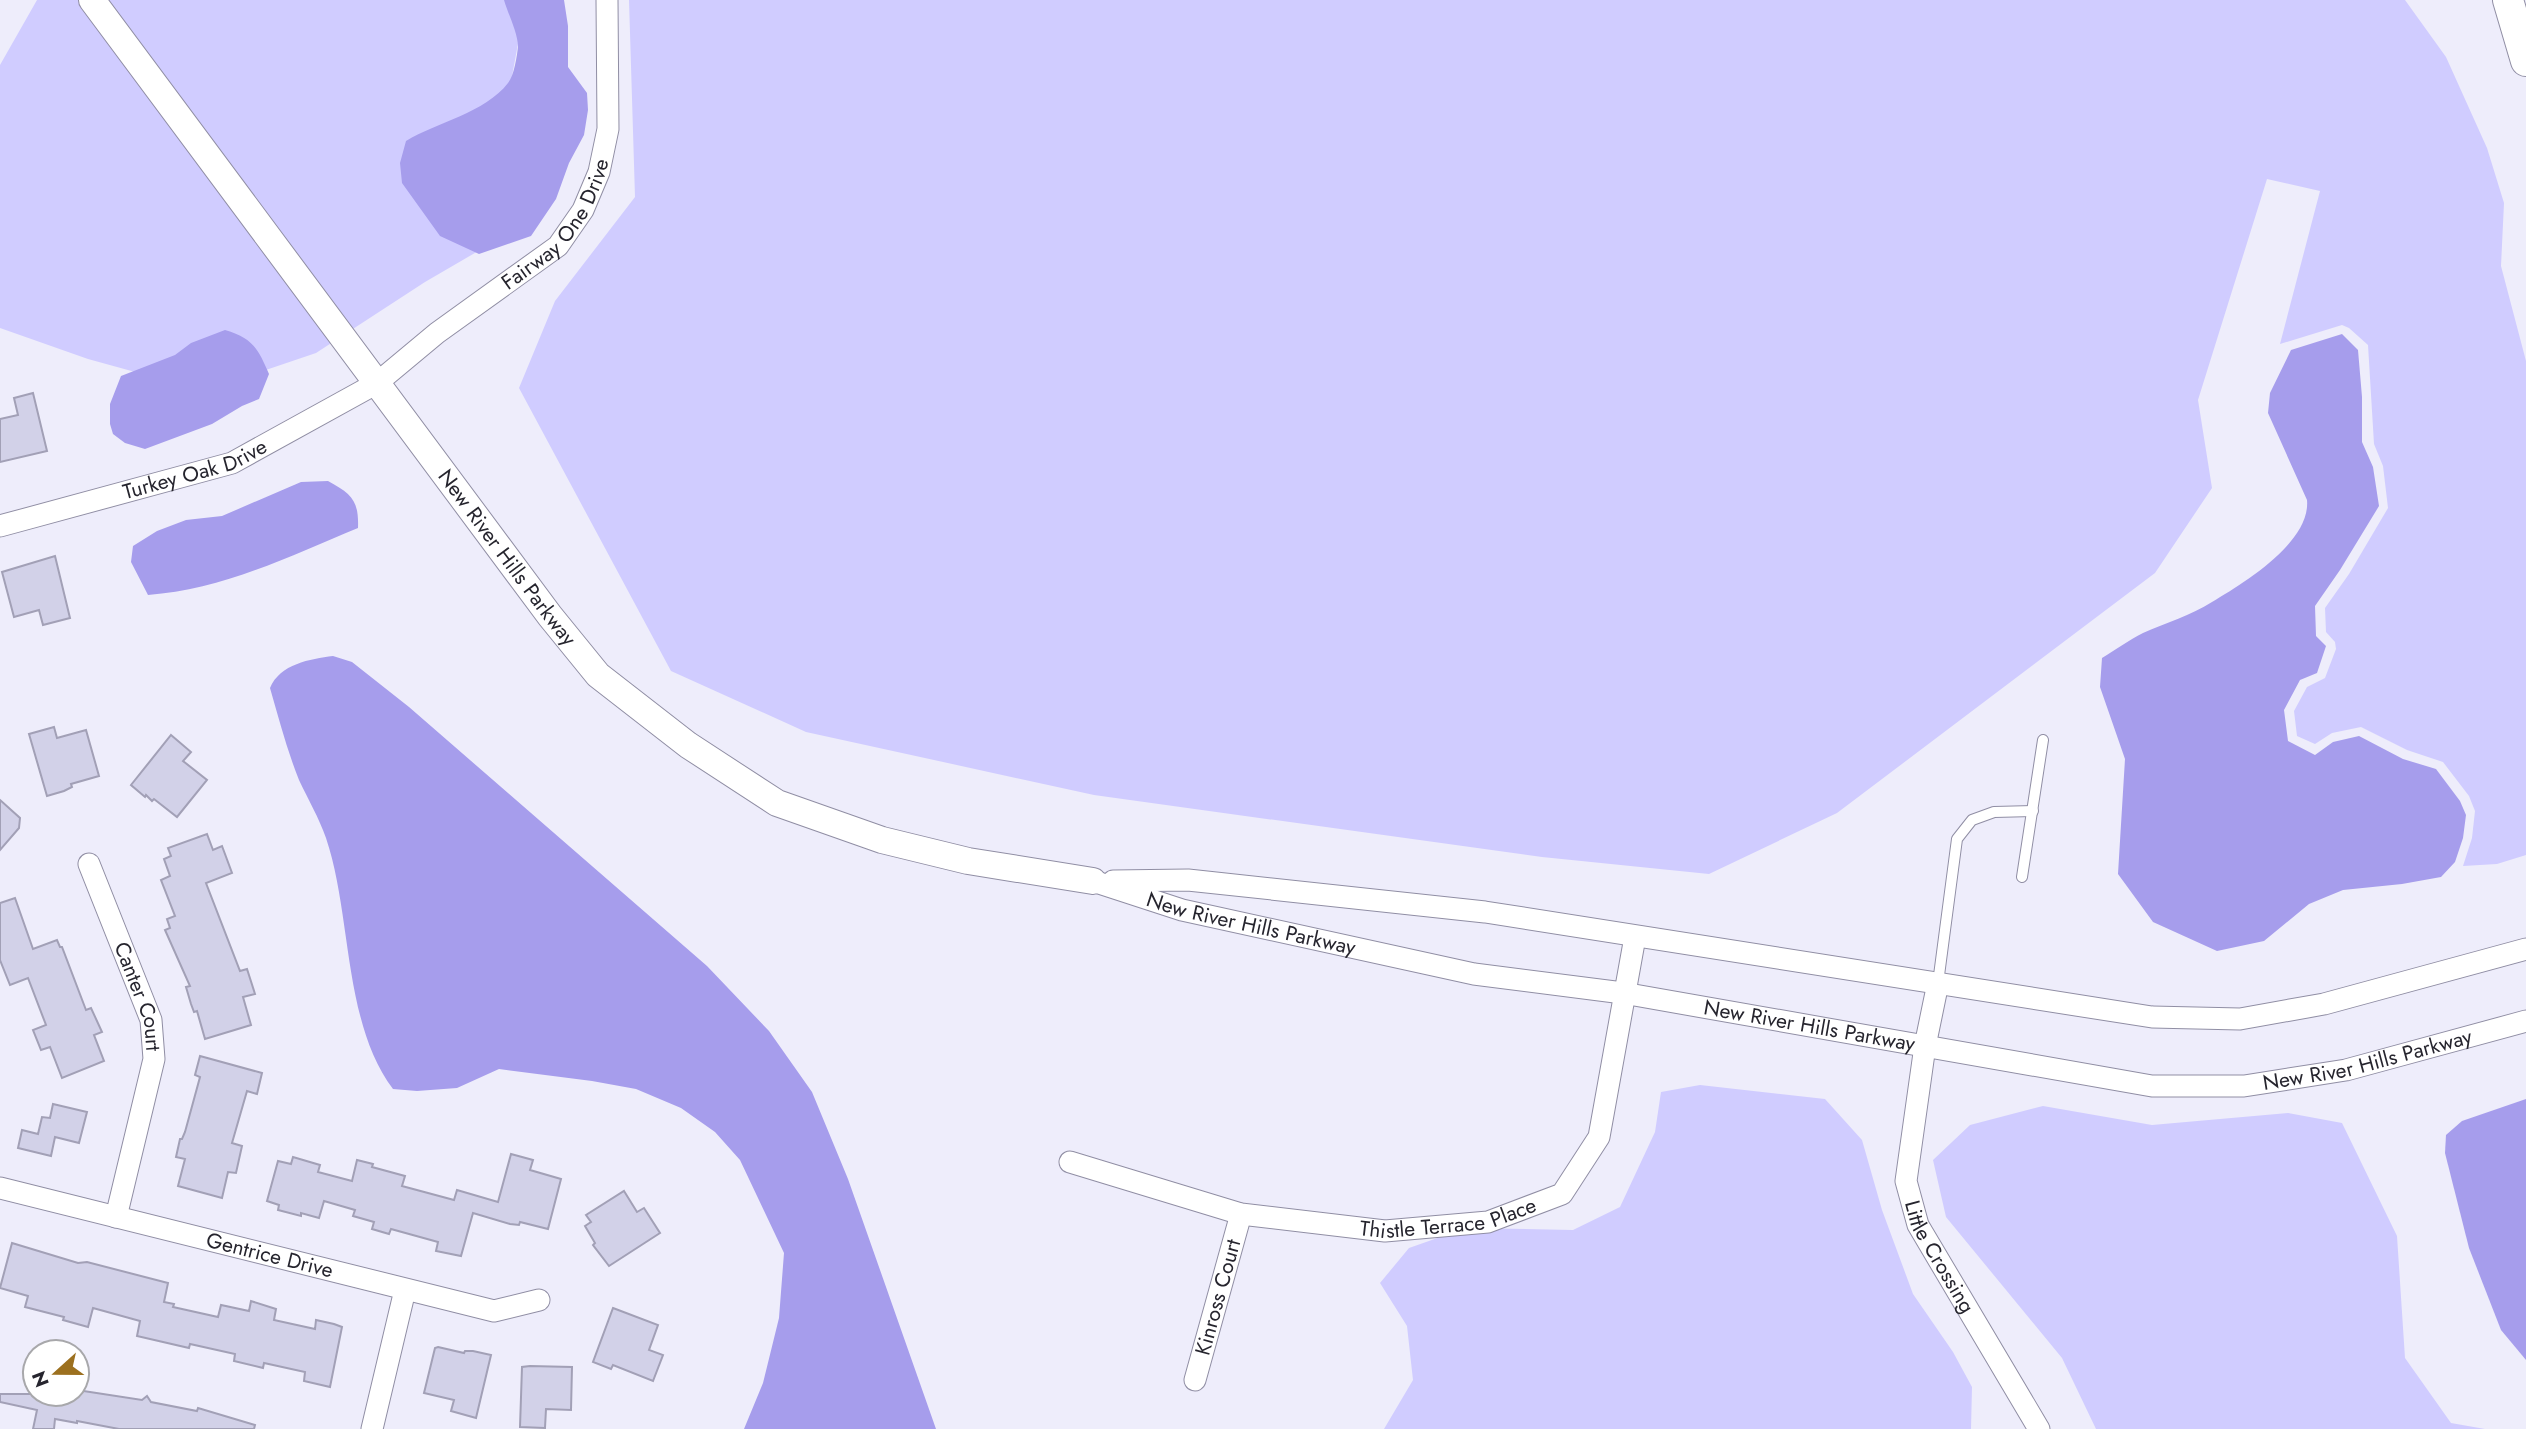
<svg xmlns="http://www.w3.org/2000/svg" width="2526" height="1429" font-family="Jost,sans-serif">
  <rect width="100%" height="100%" fill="#eeedfb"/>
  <!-- green -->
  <g fill="#d0ccff">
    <path d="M37 0H520L524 11 480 250 425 282 316 353 204 391 88 359 0 328V65Z"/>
    <path d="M629 0H2405L2446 57 2487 148 2504 203 2501 266 2526 361V855L2497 864 2463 866 2472 838 2475 811 2469 796 2443 762 2407 750 2361 727 2332 733 2315 744 2297 736 2294 711 2307 687 2325 678 2336 649 2335 642 2326 632 2325 608 2349 574 2388 508 2383 466 2374 444 2368 345 2349 328 2342 325 2280 344 2320 191 2267 179 2198 400 2212 488 2155 573 1837 813 1709 874 1542 857 1094 795 806 732 671 671 519 388 555 301 635 197Z"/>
    <path d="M1700 1085 1825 1099 1862 1140 1882 1210 1913 1294 1953 1352 1972 1387 1971 1429H1384L1413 1380 1407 1326 1380 1283 1409 1248 1466 1228 1573 1230 1620 1207 1655 1132 1661 1092Z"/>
    <path d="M2043 1106 2152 1125 2288 1113 2342 1123 2397 1236 2405 1358 2451 1423 2485 1429H2096L2062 1358 1946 1217 1933 1160 1970 1125Z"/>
  </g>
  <!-- water -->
  <g fill="#a69dec">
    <path d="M504 0H564L568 26V67L587 93 588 110 584 135 569 163 556 199 531 236 479 254 440 236 402 183 400 163 406 141C437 122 485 113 508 83 514 76 517 56 518 47 518 33 508 14 504 0Z"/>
    <path d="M225 330C253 338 258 349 269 374L259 399 242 406 212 424 145 449 125 443 113 434 110 424V404L121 376 175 355 191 343Z"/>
    <path d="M2342 334 2358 350 2362 397V442L2373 467 2379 506 2340 570 2315 606 2316 636 2326 646 2317 673 2300 680 2284 710 2288 741 2315 755 2333 742 2359 736 2403 759 2436 769 2460 801 2466 815 2463 838 2455 862 2441 877 2402 884 2343 890 2309 904 2264 941 2217 951 2153 922 2118 874 2125 759 2100 687 2102 658C2115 650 2129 640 2143 633 2166 623 2191 615 2212 602 2244 583 2311 542 2307 500L2268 413 2270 393 2291 350Z"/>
    <path d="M328 481C352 494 359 501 358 528 291 556 221 590 148 595L131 562 133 546 157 531 186 520 222 516 301 482Z"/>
    <path d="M333 656 352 662 409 707 707 966 769 1031 812 1092 848 1179 936 1429H744L763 1383 779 1318 784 1253 740 1160 715 1132 681 1108 636 1089 592 1081 499 1069 457 1088 417 1091 393 1089C343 1023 352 915 326 838 319 818 308 799 299 780 287 750 279 719 270 688 280 664 310 659 333 656Z"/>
    <path d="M2526 1099V1360L2501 1330 2469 1248 2445 1153 2446 1135 2462 1121Z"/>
  </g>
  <!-- building -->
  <g fill="#d2d1e8" stroke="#a2a0b6" stroke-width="2">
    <path d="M33 393 47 451 0 462V419L18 415 14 398Z"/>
    <path d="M55 556 70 618 43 625 39 610 14 617 2 572Z"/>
    <path d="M54 727 57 738 86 730 99 776 71 784 72 787 64 791 47 796 29 734Z"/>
    <path d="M171 735 191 752 183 761 207 780 177 817 154 799 152 801 146 795 145 797 131 785Z"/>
    <path d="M0 800 20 818 19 828 0 850Z"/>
    <path d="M207 834 213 850 222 846 232 873 206 883 240 971 247 969 255 994 243 997 251 1025 205 1039 197 1011 194 1012 191 1004 186 987 190 986 165 930 170 928 167 919 175 916 161 880 170 876 164 859 171 856 168 848Z"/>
    <path d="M15 898 33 949 57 940 60 947H62L86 1010 91 1008 102 1032 94 1035 104 1061 62 1078 50 1047 41 1050 33 1030 46 1025 28 978 10 985 0 960V903Z"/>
    <path d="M200 1056 262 1073 257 1094 247 1091 232 1143 242 1146 236 1173 228 1172 222 1198 178 1186 185 1159 176 1157 180 1139H182L185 1132 200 1077 195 1075Z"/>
    <path d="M53 1104 87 1112 79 1143 55 1137 51 1156 18 1148 22 1130 38 1134 42 1117 50 1118Z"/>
    <path d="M511 1154 533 1160 530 1170 561 1179 548 1229 520 1222 519 1225 510 1224 473 1213 461 1256 436 1251 438 1242 391 1229 389 1234 372 1229 374 1222 353 1216 355 1210 324 1201 319 1218 301 1213V1216L278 1210 279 1205 267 1201 278 1161 291 1164 293 1157 320 1165 318 1172 352 1181 357 1160 373 1164 372 1167 405 1176 402 1186 454 1200 457 1190 498 1202Z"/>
    <path d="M624 1191 637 1212 644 1208 660 1233 609 1266 593 1245 595 1243 585 1226 591 1222 586 1215Z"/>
    <path d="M12 1243 78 1263 87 1262 168 1283 164 1302 174 1304 173 1307 218 1317 221 1305 249 1311 251 1301 276 1309 274 1320 315 1329 316 1320 334 1324 342 1327 330 1387 304 1381 305 1372 264 1363 263 1368 234 1361 235 1354 190 1344 189 1348 137 1336 140 1321 93 1308 88 1327 63 1320 64 1317 25 1307 28 1296 0 1288Z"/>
    <path d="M613 1308 658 1325 649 1350 663 1355 653 1381 613 1365 611 1369 593 1362Z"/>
    <path d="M438 1347 464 1353 465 1351H473L491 1355 476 1418 451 1411 454 1400 424 1393 435 1348Z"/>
    <path d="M530 1366 572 1367 571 1410 546 1409 545 1428 520 1427 522 1367Z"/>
    <path d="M77 1390 142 1400 147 1396 151 1402 197 1411 198 1408 255 1425 254 1429H119L77 1421V1423L55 1419 54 1429H33L37 1410 0 1402V1394H77Z"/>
  </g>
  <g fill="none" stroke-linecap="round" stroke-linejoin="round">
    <defs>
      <g id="service">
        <path d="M2022 877 2043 740"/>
        <path d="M1938 983 1957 839 1972 820 1994 812 2033 811"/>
      </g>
      <g id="minor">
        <path id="s1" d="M0 526 232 463 377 383 437 333 558 246 583 210 599 172 608 129 607 0"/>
        <path id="s2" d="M89 864 151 1020 154 1059 116 1217"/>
        <path id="s3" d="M1093 881 1182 910 1474 974 1623 993 2152 1086H2244L2346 1070 2526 1021"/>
        <path d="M1113 881 1188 880 1485 912 2152 1017 2240 1019 2324 1004 2526 949"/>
        <path id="s4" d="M1938 983 1925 1046 1906 1181 1918 1225 2039 1429"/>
        <path id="s5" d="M1070 1162 1241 1214 1385 1231 1488 1222 1562 1194 1599 1137 1635 937"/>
        <path id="s6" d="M0 1188 494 1311 539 1300"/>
        <path id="s7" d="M1195 1380 1241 1214"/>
        <path d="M372 1429 405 1290"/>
      </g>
      <g id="tertiary">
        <path id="s8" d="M92 0 550 616 598 675 688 745 777 803 882 840 968 861 1093 881"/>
      </g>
      <path id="secondary" d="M2508 0 2526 61"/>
    </defs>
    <!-- service casing -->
    <use href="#service" stroke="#908ea4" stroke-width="12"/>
    <!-- minor casing -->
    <use href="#minor" stroke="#908ea4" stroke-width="23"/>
    <!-- tertiary casing -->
    <use href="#tertiary" stroke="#908ea4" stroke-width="28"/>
    <!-- secondary casing -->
    <use href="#secondary" stroke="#908ea4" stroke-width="32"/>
    <!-- service -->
    <use href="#service" stroke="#fff" stroke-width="10"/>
    <!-- minor -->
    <use href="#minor" stroke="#fff" stroke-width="21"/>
    <!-- tertiary -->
    <use href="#tertiary" stroke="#fff" stroke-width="26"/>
    <!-- secondary -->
    <use href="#secondary" stroke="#fff" stroke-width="30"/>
  </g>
  <g text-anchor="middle" stroke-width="5" stroke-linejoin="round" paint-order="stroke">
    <!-- street labels -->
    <g font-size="21" fill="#26252e" stroke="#fff">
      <text dy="7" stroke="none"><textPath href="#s1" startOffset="649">Fairway One Drive</textPath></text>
      <text dy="7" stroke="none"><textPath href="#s1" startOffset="203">Turkey Oak Drive</textPath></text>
      <text dy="7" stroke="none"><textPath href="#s8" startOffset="695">New River Hills Parkway</textPath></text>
      <text dy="7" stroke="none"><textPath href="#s3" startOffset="164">New River Hills Parkway</textPath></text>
      <text dy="7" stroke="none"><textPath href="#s2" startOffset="142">Canter Court</textPath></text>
      <text dy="7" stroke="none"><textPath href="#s3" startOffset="732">New River Hills Parkway</textPath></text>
      <text dy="7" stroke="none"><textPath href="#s3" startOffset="1298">New River Hills Parkway</textPath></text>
      <text dy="7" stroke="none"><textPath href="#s5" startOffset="388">Thistle Terrace Place</textPath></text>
      <text dy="7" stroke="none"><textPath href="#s6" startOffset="278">Gentrice Drive</textPath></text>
      <text dy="7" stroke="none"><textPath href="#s4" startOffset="284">Little Crossing</textPath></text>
      <text dy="7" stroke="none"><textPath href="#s7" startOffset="86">Kinross Court</textPath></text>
    </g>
  </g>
  <!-- north arrow -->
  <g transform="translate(56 1373) rotate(249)"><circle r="33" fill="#ffffff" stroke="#a8a8ab" stroke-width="2"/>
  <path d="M0-5L12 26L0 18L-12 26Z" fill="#9c701f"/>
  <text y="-10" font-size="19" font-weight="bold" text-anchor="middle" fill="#26252e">N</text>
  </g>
</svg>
